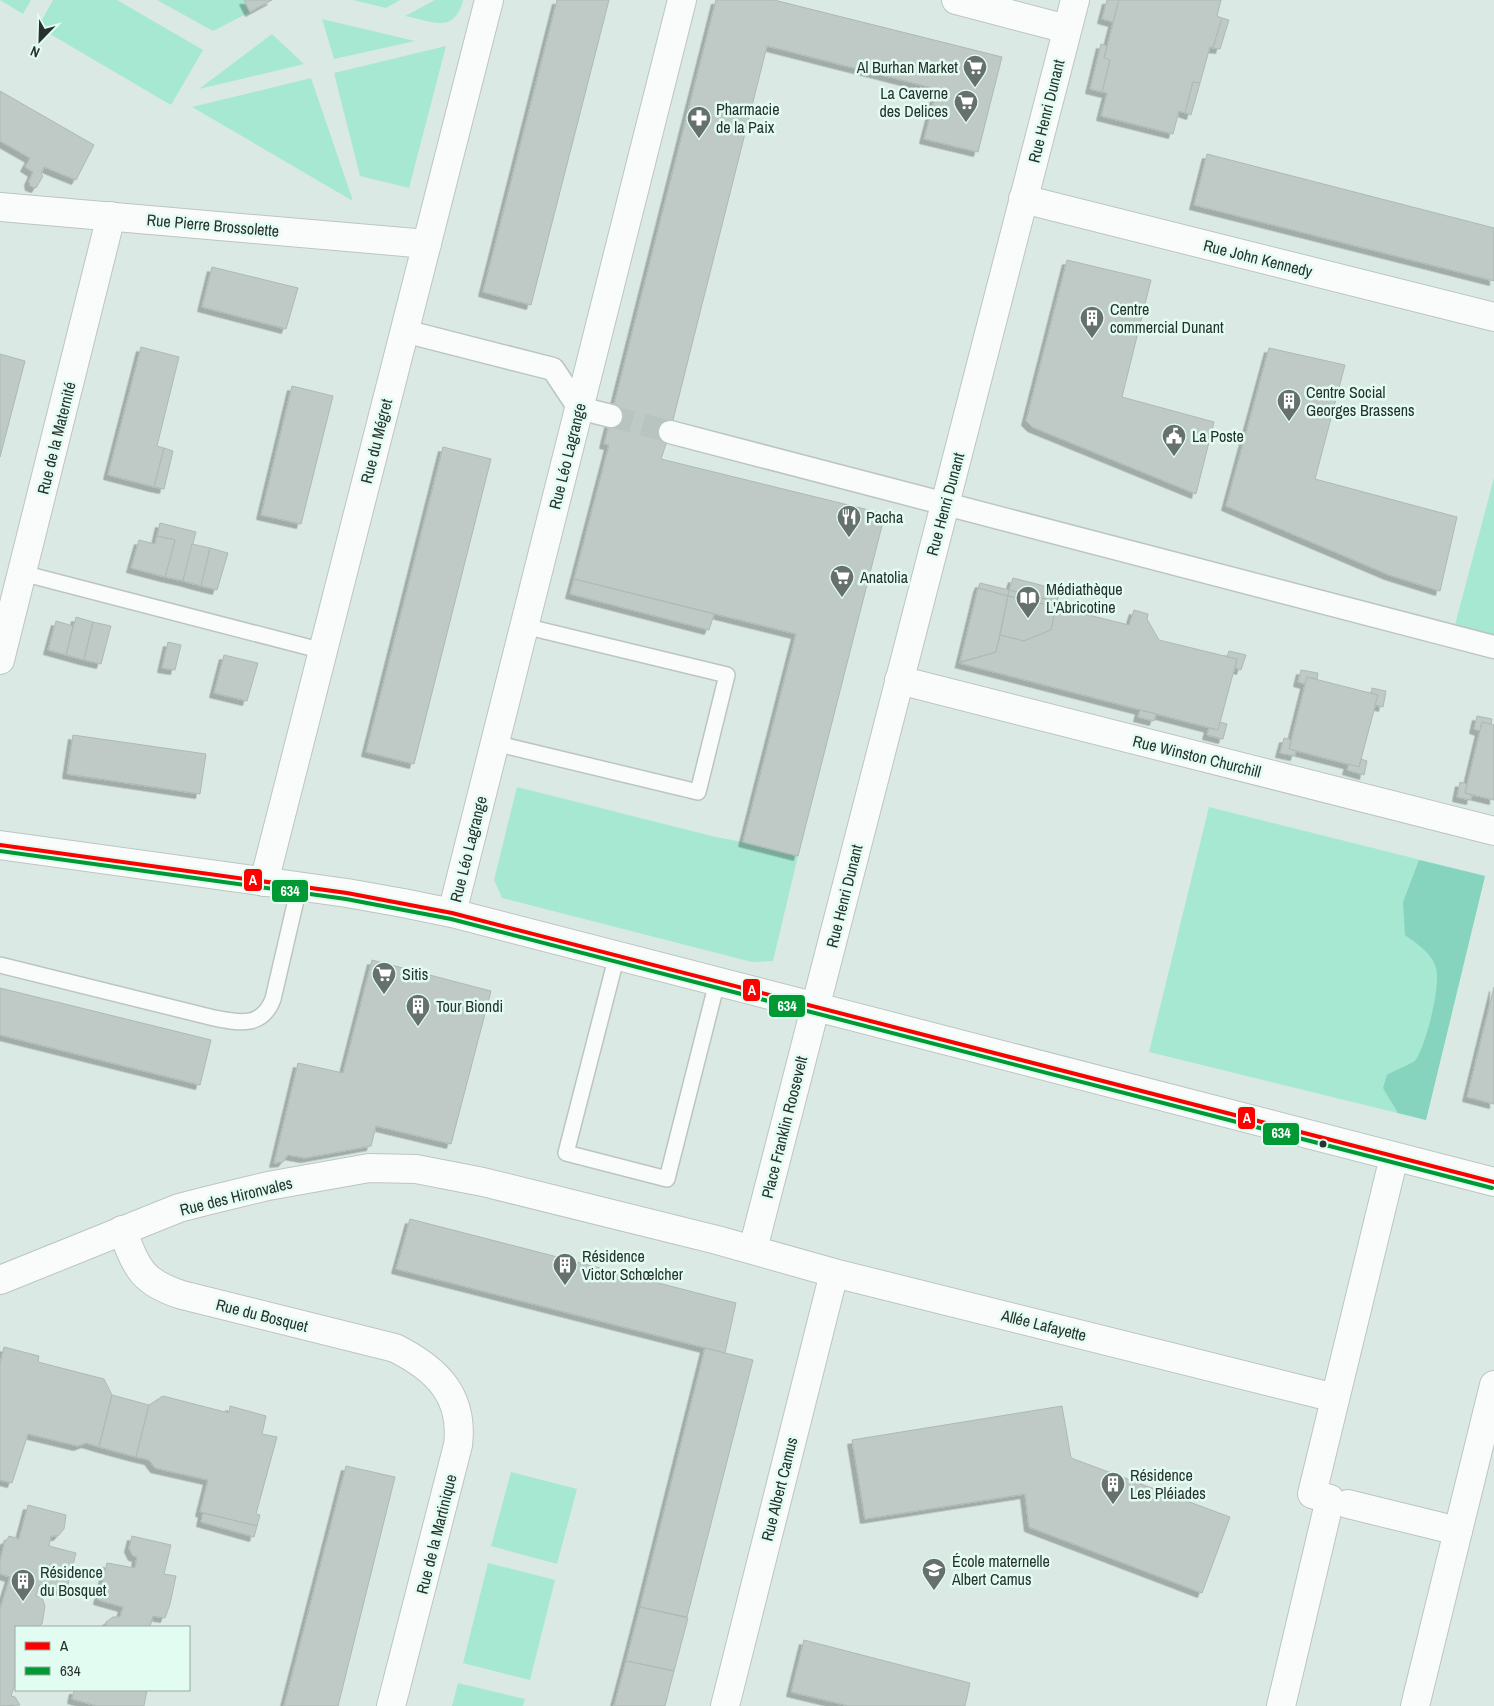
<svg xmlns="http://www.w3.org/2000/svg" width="1494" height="1706" font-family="'Archivo Narrow',sans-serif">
  <defs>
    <filter id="shadow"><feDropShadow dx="-4.5" dy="4.5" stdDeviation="0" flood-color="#0004"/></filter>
  </defs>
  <rect width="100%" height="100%" fill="#dbe9e4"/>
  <!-- green -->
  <g fill="#a7e8d2">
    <path d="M0 0H31L23 14Z"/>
    <path d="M53 0H117L203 50 171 105 38 27Z"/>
    <path d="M157 0H244L250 12 213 31Z"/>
    <path d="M353 0H400L386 8Z"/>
    <path d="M435 0H463C454 35 432 21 405 16Z"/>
    <path d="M322 19 415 41 334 59Z"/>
    <path d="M272 34 304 64 199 89Z"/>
    <path d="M446 46 409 188 360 176 334 73Z"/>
    <path d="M311 78 353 201 192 107Z"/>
    <path d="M1494 478V647L1452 636Z"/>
    <path d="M517 787 716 837 743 842 798 856 773 961 752 962 502 898 494 880Z"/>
    <path d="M1209 807 1485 876 1426 1120 1149 1052Z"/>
    <path d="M511 1472 577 1489 557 1564 491 1546Z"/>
    <path d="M488 1563 555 1580 530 1680 463 1663Z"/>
    <path d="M458 1683 525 1699 523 1706H452Z"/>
  </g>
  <!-- forest -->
  <path fill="#86d4bd" d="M1419 860 1485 876 1426 1120 1398 1113 1383 1088 1387 1075C1392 1072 1412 1063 1415 1061 1426 1046 1441 986 1436 968 1432 953 1417 944 1405 935L1403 902Z"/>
  <!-- building -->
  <g fill="#bfcac6" stroke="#adb9b4" filter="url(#shadow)">
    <path d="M244 0H272L250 12Z"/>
    <path d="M557 0H609L531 305 483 292Z"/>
    <path d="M716 0H774L1002 57 978 152 924 139 937 89 767 46 670 432 661 459 885 514 798 856 743 842 796 634 574 579 609 445 604 444Z"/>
    <path d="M1107 0H1119L1113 22 1102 19Z"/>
    <path d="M1119 0H1221L1217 16 1222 18 1213 48 1210 47 1200 83 1193 82 1185 113 1179 111 1173 134 1101 116 1107 93 1102 92 1110 60 1104 58Z"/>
    <path d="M1222 18 1229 20 1220 49 1213 48Z"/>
    <path d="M1101 44 1107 46 1104 58 1110 60 1102 92 1090 89Z"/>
    <path d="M1193 82 1200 83 1191 115 1185 113Z"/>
    <path d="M0 91 94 145 76 180 44 167 41 174 43 176 36 188 30 186 29 181 33 172 25 167 30 158 0 141Z"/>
    <path d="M1207 154 1494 228V281L1194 205Z"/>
    <path d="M1067 260 1151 280 1122 397 1214 422 1196 494 1032 427 1026 421Z"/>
    <path d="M212 267 298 288 286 329 202 307Z"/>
    <path d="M141 347 179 357 157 446 164 448 154 487 108 475Z"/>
    <path d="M1269 348 1345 365 1315 479 1457 517 1440 591 1389 575 1226 506Z"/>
    <path d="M0 354 25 361 0 457Z"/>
    <path d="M292 386 333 396 301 524 261 515Z"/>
    <path d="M443 447 491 459 414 764 366 752Z"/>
    <path d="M164 448 173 451 164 489 154 487Z"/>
    <path d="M160 523 196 532 183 581 165 577 175 540 157 536Z"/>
    <path d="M157 536 175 540 165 577 131 568 139 540 155 544Z"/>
    <path d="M192 544 210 548 201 586 183 581Z"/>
    <path d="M210 548 228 553 217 590 201 586Z"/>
    <path d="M1013 578 1060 590 1057 602 1009 590Z"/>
    <path d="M574 579 714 614 709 630 570 594Z"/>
    <path d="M980 583 1009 590 1008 596 978 588Z"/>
    <path d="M978 588 1008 596 996 652 960 662Z"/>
    <path d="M1009 590 1057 602 1056 607 1008 596Z"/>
    <path d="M1008 596 1056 607 1051 630 1024 641 1000 635Z"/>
    <path d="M1056 607 1129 625 1134 610 1148 614 1147 619 1159 640 1237 659 1218 730 959 663 996 652 1000 635 1024 641 1051 630Z"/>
    <path d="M76 617 93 622 84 660 66 655Z"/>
    <path d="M56 621 73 626 66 655 48 650Z"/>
    <path d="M93 622 111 626 101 664 84 660Z"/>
    <path d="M168 642 181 645 175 670 162 668Z"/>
    <path d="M1229 651 1246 655 1241 670 1235 668 1237 659 1227 657Z"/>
    <path d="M224 655 258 663 247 701 214 693Z"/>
    <path d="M1301 670 1318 673 1317 679 1307 677 1305 684 1298 682Z"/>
    <path d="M1307 677 1378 695 1359 767 1289 749Z"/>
    <path d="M1372 688 1386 691 1383 707 1375 705 1378 695 1371 693Z"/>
    <path d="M1140 710 1156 714 1154 721 1138 717Z"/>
    <path d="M1477 716 1492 719 1491 725 1482 722 1480 731 1474 729Z"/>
    <path d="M1220 722 1227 724 1223 739 1207 735 1209 728 1218 730Z"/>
    <path d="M1482 722 1494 725V800L1465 793Z"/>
    <path d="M73 735 206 754 200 794 67 774Z"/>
    <path d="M1284 738 1291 740 1289 749 1296 751 1295 756 1280 753Z"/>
    <path d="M1361 759 1367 761 1364 775 1347 770 1349 764 1359 767Z"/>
    <path d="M1460 782 1467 784 1465 793 1472 795 1471 800 1457 797Z"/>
    <path d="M372 960 491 991 451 1144 376 1126 371 1146 305 1158 288 1155 283 1162 274 1163 298 1063 343 1073Z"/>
    <path d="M1494 987V1104L1467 1097Z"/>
    <path d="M0 988 211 1040 200 1085 0 1035Z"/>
    <path d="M410 1219 736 1303 725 1353 396 1269Z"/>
    <path d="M4 1347 39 1356 38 1362 104 1379 112 1395 99 1447 86 1443 78 1446 28 1434 12 1483 0 1480V1364Z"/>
    <path d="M705 1348 753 1360 687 1617 640 1607Z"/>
    <path d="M112 1395 149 1405 136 1457 99 1447Z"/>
    <path d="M163 1396 229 1413 230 1406 266 1416 262 1434 277 1437 256 1514 260 1515 257 1526 200 1512 208 1480 155 1468 149 1460 136 1457 149 1405Z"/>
    <path d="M1062 1406 1071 1458 1230 1517 1202 1593 1029 1527 1025 1494 865 1519 852 1440Z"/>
    <path d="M346 1466 395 1477 338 1706H284Z"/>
    <path d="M28 1505 66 1515 64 1529 58 1536H51L49 1546 76 1553 66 1592 39 1585 36 1596 42 1598 45 1606 42 1624 38 1627H16V1685L15 1684 11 1696 15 1697 20 1705 0 1706V1609L10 1577 0 1574V1561L5 1540H7L9 1536 19 1539Z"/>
    <path d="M203 1513 257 1526 254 1537 201 1522Z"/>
    <path d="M132 1536 171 1545 164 1574 176 1576 170 1604 165 1618 153 1616 150 1627H105L106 1622 113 1617H120L123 1607 98 1600 107 1563 135 1568 137 1557 133 1556 129 1548Z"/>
    <path d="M640 1607 688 1618 674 1671 626 1661Z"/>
    <path d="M804 1640 970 1683 965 1706H849L791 1692Z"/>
    <path d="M626 1661 674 1671 665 1706H614Z"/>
    <path d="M74 1690H147L144 1706H97L72 1699Z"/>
  </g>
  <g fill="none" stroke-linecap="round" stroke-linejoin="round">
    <!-- pedestrian-tunnel -->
    <path stroke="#b7c4bf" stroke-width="22" stroke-dasharray="22 11" stroke-linecap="butt" d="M611 416 670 432"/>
    <defs>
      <g id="service">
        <path d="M22 573 323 651"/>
        <path d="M494 743 698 792 727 675 524 626"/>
        <path d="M617 955 566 1153 667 1179 717 982"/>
        <path d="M0 965 214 1018C239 1023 262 1028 273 999L299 887"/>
      </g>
      <g id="pedestrian">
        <path d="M404 331 553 369 579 408 611 416"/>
        <path d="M670 432 1494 647"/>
      </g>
      <g id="minor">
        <path d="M956 0 1067 29"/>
        <path d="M1023 199 1494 317"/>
        <path d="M0 207 427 244"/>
        <path d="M0 660 111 216"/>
        <path d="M899 680 1494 831"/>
        <path d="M0 845 347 893 403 903 452 913 1494 1182"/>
        <path d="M264 882 489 0"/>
        <path d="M452 913 682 0"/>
        <path d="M122 1230C137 1268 141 1282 182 1295L395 1348C437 1369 464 1396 458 1445L391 1706"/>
        <path d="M753 1249 1075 0"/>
        <path d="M0 1280 179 1208 210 1200 268 1186 369 1168 416 1169 483 1182 717 1240 834 1273 1335 1398"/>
        <path d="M1348 1504 1458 1531 1415 1706"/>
        <path d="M1458 1531 1494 1385"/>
        <path d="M725 1706 834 1273"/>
        <path d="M1281 1706 1330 1499 1312 1494 1394 1157"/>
      </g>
    </defs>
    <!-- service casing -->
    <use href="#service" stroke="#bbc6c1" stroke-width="18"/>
    <!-- pedestrian casing -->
    <use href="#pedestrian" stroke="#bbc6c1" stroke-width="25"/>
    <!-- minor casing -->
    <use href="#minor" stroke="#bbc6c1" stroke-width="30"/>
    <!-- service -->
    <use href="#service" stroke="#fafcfb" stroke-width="15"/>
    <!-- pedestrian -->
    <use href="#pedestrian" stroke="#fafcfb" stroke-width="22"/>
    <!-- minor -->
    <use href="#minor" stroke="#fafcfb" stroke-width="28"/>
    <defs>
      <path id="bus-1" d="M0 845 347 893 452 913 1494 1182"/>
      <path id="bus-2" d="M0 851 346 899 451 919 1492 1188"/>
    </defs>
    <!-- bus-1 casing -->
    <use href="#bus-1" stroke="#e2fcf2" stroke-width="8"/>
    <!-- bus-2 casing -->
    <use href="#bus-2" stroke="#e2fcf2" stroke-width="8"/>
    <!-- bus-1 -->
    <use href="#bus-1" stroke="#fe0000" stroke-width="4"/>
    <!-- bus-2 -->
    <use href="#bus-2" stroke="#093" stroke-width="4"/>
  </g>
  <!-- icons -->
  <defs>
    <symbol id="supermarket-pin" viewBox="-11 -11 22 30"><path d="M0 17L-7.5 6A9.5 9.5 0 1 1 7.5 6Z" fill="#66716d" stroke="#e2fcf2"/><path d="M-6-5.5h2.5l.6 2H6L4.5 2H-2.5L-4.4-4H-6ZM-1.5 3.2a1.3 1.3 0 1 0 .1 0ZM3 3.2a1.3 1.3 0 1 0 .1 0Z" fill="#fff"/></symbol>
    <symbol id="pharmacy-pin" viewBox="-11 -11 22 30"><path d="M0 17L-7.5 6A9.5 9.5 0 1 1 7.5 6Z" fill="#66716d" stroke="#e2fcf2"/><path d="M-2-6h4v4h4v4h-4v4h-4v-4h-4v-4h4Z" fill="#fff"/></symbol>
    <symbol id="building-pin" viewBox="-11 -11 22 30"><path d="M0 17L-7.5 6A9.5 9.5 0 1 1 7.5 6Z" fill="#66716d" stroke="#e2fcf2"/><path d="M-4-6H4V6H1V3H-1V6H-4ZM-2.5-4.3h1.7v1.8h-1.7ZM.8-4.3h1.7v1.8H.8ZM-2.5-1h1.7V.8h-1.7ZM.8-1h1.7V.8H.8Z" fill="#fff"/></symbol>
    <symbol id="civic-pin" viewBox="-11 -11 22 30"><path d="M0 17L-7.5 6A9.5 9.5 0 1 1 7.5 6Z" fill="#66716d" stroke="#e2fcf2"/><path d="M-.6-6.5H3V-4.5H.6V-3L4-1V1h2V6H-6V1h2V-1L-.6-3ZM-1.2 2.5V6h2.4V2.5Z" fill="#fff"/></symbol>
    <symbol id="restaurant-pin" viewBox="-11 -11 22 30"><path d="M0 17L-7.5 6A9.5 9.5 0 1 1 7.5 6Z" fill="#66716d" stroke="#e2fcf2"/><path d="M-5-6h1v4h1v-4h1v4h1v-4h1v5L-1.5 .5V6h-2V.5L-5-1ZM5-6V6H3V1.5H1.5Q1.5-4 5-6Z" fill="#fff"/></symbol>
    <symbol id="library-pin" viewBox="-11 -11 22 30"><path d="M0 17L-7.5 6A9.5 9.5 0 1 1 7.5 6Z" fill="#66716d" stroke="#e2fcf2"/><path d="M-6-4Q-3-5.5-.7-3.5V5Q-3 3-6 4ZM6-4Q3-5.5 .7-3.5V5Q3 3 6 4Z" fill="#fff"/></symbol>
    <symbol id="school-pin" viewBox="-11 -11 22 30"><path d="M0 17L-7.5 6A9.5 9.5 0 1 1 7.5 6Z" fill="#66716d" stroke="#e2fcf2"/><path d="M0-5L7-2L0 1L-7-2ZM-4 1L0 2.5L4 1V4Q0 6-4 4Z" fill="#fff"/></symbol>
  </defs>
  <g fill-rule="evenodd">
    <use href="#supermarket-pin" x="961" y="53" width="28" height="38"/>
    <use href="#supermarket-pin" x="952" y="88" width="28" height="38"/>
    <use href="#pharmacy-pin" x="685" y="104" width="28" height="38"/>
    <use href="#building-pin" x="1078" y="304" width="28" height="38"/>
    <use href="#building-pin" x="1275" y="387" width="28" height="38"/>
    <use href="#civic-pin" x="1160" y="422" width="28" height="38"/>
    <use href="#restaurant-pin" x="835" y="503" width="28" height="38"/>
    <use href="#supermarket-pin" x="828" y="563" width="28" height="38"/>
    <use href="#library-pin" x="1014" y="584" width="28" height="38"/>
    <use href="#supermarket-pin" x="370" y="960" width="28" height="38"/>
    <use href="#building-pin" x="404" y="992" width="28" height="38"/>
    <use href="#building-pin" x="551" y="1251" width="28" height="38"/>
    <use href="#building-pin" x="1099" y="1470" width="28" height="38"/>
    <use href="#school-pin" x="920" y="1556" width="28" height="38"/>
    <use href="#building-pin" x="9" y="1567" width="28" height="38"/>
  </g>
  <!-- markers -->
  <circle fill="#27312d" stroke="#e2fcf2" stroke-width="2" cx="1323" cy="1144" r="4.5"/>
  <g text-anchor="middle" stroke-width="5" stroke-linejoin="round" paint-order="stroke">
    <!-- poi labels -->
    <g font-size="16" fill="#27312d" stroke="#e2fcf2" text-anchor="start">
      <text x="958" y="73" text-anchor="end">Al Burhan Market</text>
      <text x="948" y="99" text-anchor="end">La Caverne<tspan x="948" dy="18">des Delices</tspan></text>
      <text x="716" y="115">Pharmacie<tspan x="716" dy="18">de la Paix</tspan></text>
      <text x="1110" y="315">Centre<tspan x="1110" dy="18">commercial Dunant</tspan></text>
      <text x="1306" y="398">Centre Social<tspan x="1306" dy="18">Georges Brassens</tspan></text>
      <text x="1192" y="442">La Poste</text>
      <text x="866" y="523">Pacha</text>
      <text x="860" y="583">Anatolia</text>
      <text x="1046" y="595">Médiathèque<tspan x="1046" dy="18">L'Abricotine</tspan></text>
      <text x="402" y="980">Sitis</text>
      <text x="436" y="1012">Tour Biondi</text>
      <text x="582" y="1262">Résidence<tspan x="582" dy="18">Victor Schœlcher</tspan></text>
      <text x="1130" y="1481">Résidence<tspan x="1130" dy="18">Les Pléiades</tspan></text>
      <text x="952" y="1567">École maternelle<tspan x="952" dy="18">Albert Camus</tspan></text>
      <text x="40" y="1578">Résidence<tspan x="40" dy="18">du Bosquet</tspan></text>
    </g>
    <!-- street labels -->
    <g font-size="16" fill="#27312d" stroke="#e2fcf2">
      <text transform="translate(1046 111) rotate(-76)" y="6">Rue Henri Dunant</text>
      <text transform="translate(213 225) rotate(5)" y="6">Rue Pierre Brossolette</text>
      <text transform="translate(1258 258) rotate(14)" y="6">Rue John Kennedy</text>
      <text transform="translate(56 438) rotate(-76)" y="6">Rue de la Maternité</text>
      <text transform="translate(376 441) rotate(-76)" y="6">Rue du Mégret</text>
      <text transform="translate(567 456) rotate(-76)" y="6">Rue Léo Lagrange</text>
      <text transform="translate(945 504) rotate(-75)" y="6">Rue Henri Dunant</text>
      <text transform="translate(1197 756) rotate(14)" y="6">Rue Winston Churchill</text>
      <text transform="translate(468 849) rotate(-76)" y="6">Rue Léo Lagrange</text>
      <text transform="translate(844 896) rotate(-76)" y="6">Rue Henri Dunant</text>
      <text transform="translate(784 1127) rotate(-76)" y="6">Place Franklin Roosevelt</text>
      <text transform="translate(236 1196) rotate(-14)" y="6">Rue des Hironvales</text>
      <text transform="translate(262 1315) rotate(14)" y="6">Rue du Bosquet</text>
      <text transform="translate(1044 1325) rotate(14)" y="6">Allée Lafayette</text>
      <text transform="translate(779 1489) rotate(-76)" y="6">Rue Albert Camus</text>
      <text transform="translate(436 1534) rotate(-76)" y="6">Rue de la Martinique</text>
    </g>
  </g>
  <g stroke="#e2fcf2" stroke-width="2">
    <rect x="243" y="868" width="20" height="24" rx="5" fill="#fe0000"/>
    <rect x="271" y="879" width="38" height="24" rx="5" fill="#093"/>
    <rect x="742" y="978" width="19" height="24" rx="5" fill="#fe0000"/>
    <rect x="768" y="994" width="38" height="24" rx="5" fill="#093"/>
    <rect x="1237" y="1106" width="19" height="24" rx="5" fill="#fe0000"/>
    <rect x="1262" y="1122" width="38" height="24" rx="5" fill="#093"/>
  </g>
  <g font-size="14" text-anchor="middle" font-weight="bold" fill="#fff">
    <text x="253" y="885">A</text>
    <text x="290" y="896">634</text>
    <text x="752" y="995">A</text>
    <text x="787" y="1011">634</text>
    <text x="1247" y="1123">A</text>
    <text x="1281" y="1138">634</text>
  </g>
  <!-- legend -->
  <rect x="15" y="1626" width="175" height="65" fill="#e2fcf2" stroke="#97aba3"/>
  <rect x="25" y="1642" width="25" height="8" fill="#fe0000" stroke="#97aba3"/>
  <text x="60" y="1651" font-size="15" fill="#27312d">A</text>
  <rect x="25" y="1667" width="25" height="8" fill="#009933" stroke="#97aba3"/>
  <text x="60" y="1676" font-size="15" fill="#27312d">634</text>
  <!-- north arrow -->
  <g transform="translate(40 40) rotate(203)" stroke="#e2fcf2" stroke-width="4" paint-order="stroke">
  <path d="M0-4L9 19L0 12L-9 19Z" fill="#27312d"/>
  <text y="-8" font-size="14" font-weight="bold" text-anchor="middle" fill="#27312d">N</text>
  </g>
</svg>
